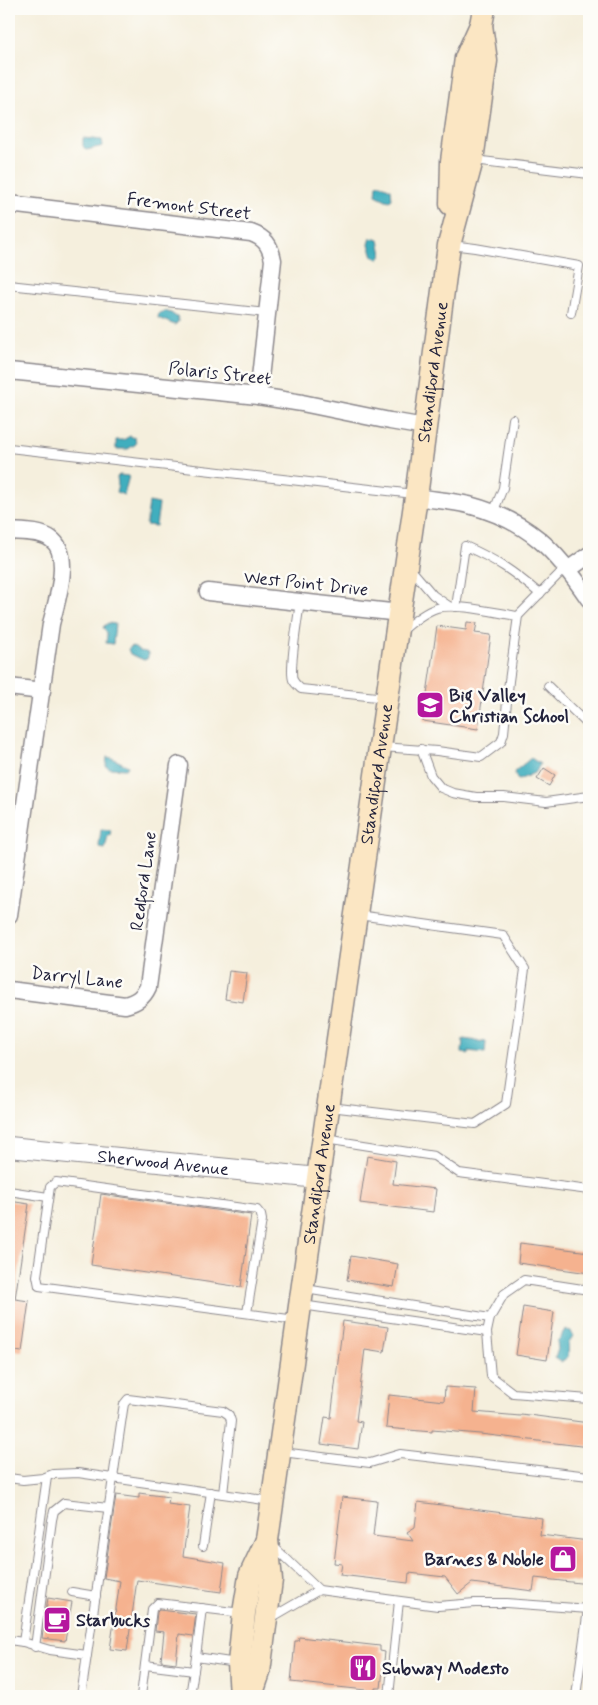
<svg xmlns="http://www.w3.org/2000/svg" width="598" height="1705" font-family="Mynerve,sans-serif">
  <rect width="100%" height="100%" fill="#fdfcf7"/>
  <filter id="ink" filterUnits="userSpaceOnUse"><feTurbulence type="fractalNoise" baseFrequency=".02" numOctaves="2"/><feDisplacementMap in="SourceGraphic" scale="10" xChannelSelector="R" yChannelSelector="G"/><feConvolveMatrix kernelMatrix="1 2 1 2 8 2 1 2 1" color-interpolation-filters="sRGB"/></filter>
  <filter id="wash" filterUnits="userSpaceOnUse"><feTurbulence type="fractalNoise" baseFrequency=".0096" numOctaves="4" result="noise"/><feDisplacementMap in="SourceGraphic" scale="20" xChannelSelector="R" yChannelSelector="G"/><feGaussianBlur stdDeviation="1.12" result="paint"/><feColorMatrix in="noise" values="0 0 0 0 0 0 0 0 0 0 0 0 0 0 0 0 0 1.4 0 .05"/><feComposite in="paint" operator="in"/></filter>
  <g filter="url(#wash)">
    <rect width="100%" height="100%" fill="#f5efdd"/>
    <!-- water -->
    <g fill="#40aebe" stroke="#31687c">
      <path d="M83 138 102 140 103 146 86 150 83 146Z"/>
      <path d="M380 184 391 189 392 199 390 201 386 200 376 195 377 185Z"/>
      <path d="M371 238 379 240 382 254 379 259 373 256 369 244Z"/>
      <path d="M165 311 171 313 178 318V322L175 325 158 318 159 313Z"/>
      <path d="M130 436 135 438 136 444 128 449H116V440H123Z"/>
      <path d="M119 475 129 476 124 495 116 492 118 484 117 477Z"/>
      <path d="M149 502 159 504 156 526 146 525Z"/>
      <path d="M108 623 115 624 113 644 106 643 107 634 103 627Z"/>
      <path d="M132 646 135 647 140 651 146 652 149 654 147 659 144 660 130 654 128 649Z"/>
      <path d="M107 757 112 758 128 766 127 768 125 769 109 768 106 766Z"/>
      <path d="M531 758 540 764 536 772 519 780 517 779 514 772Z"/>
      <path d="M101 829 111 830 110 835H108L105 849 100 848 99 846Z"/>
      <path d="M463 1039 486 1042 485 1053 468 1051V1054L462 1053Z"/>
      <path d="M566 1330 571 1331 573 1336 569 1342 568 1357 561 1362 555 1358 558 1349 557 1341 561 1338 563 1332Z"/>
    </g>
    <g id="blocks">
      <!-- building -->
      <g fill="#f5b28f">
        <path d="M467 622 477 623 475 633 491 635 478 729 423 721 437 626 466 630Z"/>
        <path d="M544 768 555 775 549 786 537 779Z"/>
        <path d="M229 971 247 973 243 1002 225 999Z"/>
        <path d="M367 1156 396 1161 393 1184 436 1189 433 1212 360 1203Z"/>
        <path d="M101 1194 251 1215 241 1287 91 1265Z"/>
        <path d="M9 1201 29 1204 15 1299 29 1301 22 1352 9 1350Z"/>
        <path d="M520 1243 589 1252V1273L518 1263Z"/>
        <path d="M351 1256 398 1264 394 1287 347 1280Z"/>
        <path d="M523 1307 554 1312 547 1360 516 1355Z"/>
        <path d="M343 1321 388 1327 384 1352 365 1349 356 1421 362 1422 358 1449 321 1444 325 1417 331 1418Z"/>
        <path d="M445 1387 476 1389 474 1412 520 1416 521 1414 589 1423V1447L480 1434 432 1430V1432L386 1428 389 1395 444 1401Z"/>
        <path d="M139 1493 169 1497 168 1504 190 1507 183 1556 225 1563 221 1592 137 1580 127 1651 110 1649 120 1581 104 1578 116 1495 139 1498Z"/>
        <path d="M342 1497 377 1501 373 1536 413 1541 407 1532 415 1527 418 1502 542 1518 540 1535 589 1541V1584L535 1578 533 1591 472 1583 458 1594 445 1577 409 1573 408 1583 340 1575 342 1564 334 1563Z"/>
        <path d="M48 1598 72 1602 65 1641 42 1638Z"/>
        <path d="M159 1610 196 1614 193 1636 179 1634 176 1663 161 1661 164 1632 155 1631 157 1612Z"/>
        <path d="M299 1637 380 1646V1651L385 1652 381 1688H375V1691L291 1682 295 1641H298Z"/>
      </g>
    </g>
  </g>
  <g filter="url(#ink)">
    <use href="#blocks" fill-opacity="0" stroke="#8c888c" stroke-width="1"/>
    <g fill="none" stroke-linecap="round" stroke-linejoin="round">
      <defs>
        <g id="service">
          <path d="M474 160 589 174"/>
          <path d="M451 245 475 248 579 266 571 313"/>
          <path d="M9 285 267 313"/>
          <path d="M9 448 414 494"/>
          <path d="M493 513 503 488 513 419"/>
          <path d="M410 568 433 595 449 606"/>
          <path d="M300 602C298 618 289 668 293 680 295 684 298 686 301 689L386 698"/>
          <path d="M456 607 465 546C497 560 514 572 540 594"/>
          <path d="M401 632C411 623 424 612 437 608 456 603 497 613 518 616"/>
          <path d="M548 686 589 726"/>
          <path d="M382 747 437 751 481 757 501 742 504 733 509 681 518 616 567 566"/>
          <path d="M421 749 431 776 441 788 453 793 476 797H504L546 802 589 796"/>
          <path d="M330 1107 475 1124 506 1104 525 969 503 935 358 915"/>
          <path d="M325 1139 434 1156 459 1173 589 1190"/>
          <path d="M9 1191 48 1197"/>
          <path d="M305 1289 490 1318"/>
          <path d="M589 1290 524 1280 504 1294 490 1318 487 1332 491 1376 513 1393 589 1399"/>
          <path d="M302 1305 487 1332"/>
          <path d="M247 1313 262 1220 261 1215 257 1210 56 1182 50 1187 37 1276 39 1286 296 1320"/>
          <path d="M282 1452 370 1463 400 1454 589 1476"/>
          <path d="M9 1478 23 1480 43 1478 53 1474 78 1473 271 1501"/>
          <path d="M203 1546 211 1492"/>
          <path d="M273 1546 319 1590 438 1606 475 1603H506L589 1609"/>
          <path d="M72 1592 96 1596"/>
          <path d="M269 1619 319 1590"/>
          <path d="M9 1640 23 1642 50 1650 87 1655"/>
          <path d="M23 1642 47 1477"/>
          <path d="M35 1647 52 1520 54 1511 64 1503 108 1508"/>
          <path d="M196 1657 202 1608"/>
          <path d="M145 1665 194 1671"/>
          <path d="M81 1696 123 1410 124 1404 128 1399 223 1411 229 1415 231 1421 223 1494"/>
          <path d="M141 1696 152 1609 158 1603 242 1613"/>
          <path d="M190 1696 196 1657 237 1663"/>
          <path d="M389 1696 399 1601"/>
          <path d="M576 1696 588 1609"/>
        </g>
        <g id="minor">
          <path d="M9 204 251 233C265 238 270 245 273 260L258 396"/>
          <path d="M9 371 258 396 302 403 390 421 425 427"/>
          <path d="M416 497C434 500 452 501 469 505 529 521 556 550 589 599"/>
          <path d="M9 531C22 532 40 531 51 539 73 554 56 603 51 624L9 915"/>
          <path d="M569 569 589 555"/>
          <path d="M208 592 400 613"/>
          <path d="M9 687 42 691"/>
          <path d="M9 990 125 1005C136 1002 143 998 148 987L179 765"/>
        </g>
        <g id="tertiary">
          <path id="s1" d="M9 1147 318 1178"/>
        </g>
        <g id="secondary">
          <path d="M451 204 452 161 466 58 481 25"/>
          <path d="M241 1696 239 1663 244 1613 250 1576 267 1540"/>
          <path id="s2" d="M251 1696 259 1672 271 1580 267 1540 318 1178 416 497 449 245 472 160 486 61 481 25 484 9"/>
        </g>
      </defs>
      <!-- service casing -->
      <use href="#service" stroke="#8c888c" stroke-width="10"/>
      <!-- minor casing -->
      <use href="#minor" stroke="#8c888c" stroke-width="19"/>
      <!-- tertiary casing -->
      <use href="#tertiary" stroke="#8c888c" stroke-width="22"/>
      <!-- secondary casing -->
      <use href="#secondary" stroke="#8c888c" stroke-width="25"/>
      <!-- service -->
      <use href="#service" stroke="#fff" stroke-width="8"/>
      <!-- minor -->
      <use href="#minor" stroke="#fff" stroke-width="16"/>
      <!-- tertiary -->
      <use href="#tertiary" stroke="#fff" stroke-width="20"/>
      <!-- secondary -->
      <use href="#secondary" stroke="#fbe6c3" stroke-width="22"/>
    </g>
  </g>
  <!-- icons -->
  <defs>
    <symbol id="school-square" viewBox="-11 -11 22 22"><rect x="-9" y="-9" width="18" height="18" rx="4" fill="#b5179e" stroke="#fdfcf7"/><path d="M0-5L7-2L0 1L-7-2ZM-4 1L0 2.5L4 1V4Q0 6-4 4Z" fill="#fff"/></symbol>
    <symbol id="shop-square" viewBox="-11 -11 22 22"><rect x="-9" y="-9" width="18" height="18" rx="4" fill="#b5179e" stroke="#fdfcf7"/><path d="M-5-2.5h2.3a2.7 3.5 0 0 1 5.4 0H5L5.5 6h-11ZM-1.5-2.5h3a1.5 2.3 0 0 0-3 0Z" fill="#fff"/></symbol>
    <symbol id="cafe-square" viewBox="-11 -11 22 22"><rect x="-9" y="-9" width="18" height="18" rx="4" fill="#b5179e" stroke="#fdfcf7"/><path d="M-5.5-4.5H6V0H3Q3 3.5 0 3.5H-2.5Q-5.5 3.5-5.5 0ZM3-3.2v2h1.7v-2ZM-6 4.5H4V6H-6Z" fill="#fff"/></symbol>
    <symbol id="restaurant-square" viewBox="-11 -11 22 22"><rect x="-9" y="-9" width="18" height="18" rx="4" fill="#b5179e" stroke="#fdfcf7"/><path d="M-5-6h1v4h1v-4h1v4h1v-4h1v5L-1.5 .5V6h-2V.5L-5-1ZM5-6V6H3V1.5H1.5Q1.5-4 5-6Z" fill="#fff"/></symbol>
  </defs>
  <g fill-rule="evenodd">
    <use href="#school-square" x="414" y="689" width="32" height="32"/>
    <use href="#shop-square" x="547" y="1543" width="32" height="32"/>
    <use href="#cafe-square" x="41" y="1604" width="32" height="32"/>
    <use href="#restaurant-square" x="347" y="1652" width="32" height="32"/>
  </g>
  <g text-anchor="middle" stroke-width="5" stroke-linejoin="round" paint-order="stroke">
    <!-- street labels -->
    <g font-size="18" fill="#22223b" stroke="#fdfcf7">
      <text transform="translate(189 206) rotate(7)" y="6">Fremont Street</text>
      <text transform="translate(220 373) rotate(6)" y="6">Polaris Street</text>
      <text dy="6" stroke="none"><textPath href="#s2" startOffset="1338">Standiford Avenue</textPath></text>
      <text transform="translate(306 583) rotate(6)" y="6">West Point Drive</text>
      <text dy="6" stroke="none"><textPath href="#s2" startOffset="932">Standiford Avenue</textPath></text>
      <text transform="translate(143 881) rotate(-82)" y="6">Redford Lane</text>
      <text transform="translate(77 977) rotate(6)" y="6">Darryl Lane</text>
      <text dy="6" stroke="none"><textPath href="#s1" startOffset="155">Sherwood Avenue</textPath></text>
      <text dy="6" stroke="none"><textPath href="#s2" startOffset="528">Standiford Avenue</textPath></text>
    </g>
    <!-- poi labels -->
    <g font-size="18" font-weight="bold" fill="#22223b" stroke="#fdfcf7" text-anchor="start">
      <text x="449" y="701">Big Valley<tspan x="449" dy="21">Christian School</tspan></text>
      <text x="544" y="1565" text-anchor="end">Barnes &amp; Noble</text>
      <text x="76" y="1626">Starbucks</text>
      <text x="382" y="1674">Subway Modesto</text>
    </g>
  </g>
  <!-- margin -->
  <rect width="598" height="1705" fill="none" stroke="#fdfcf7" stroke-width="30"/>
</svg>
